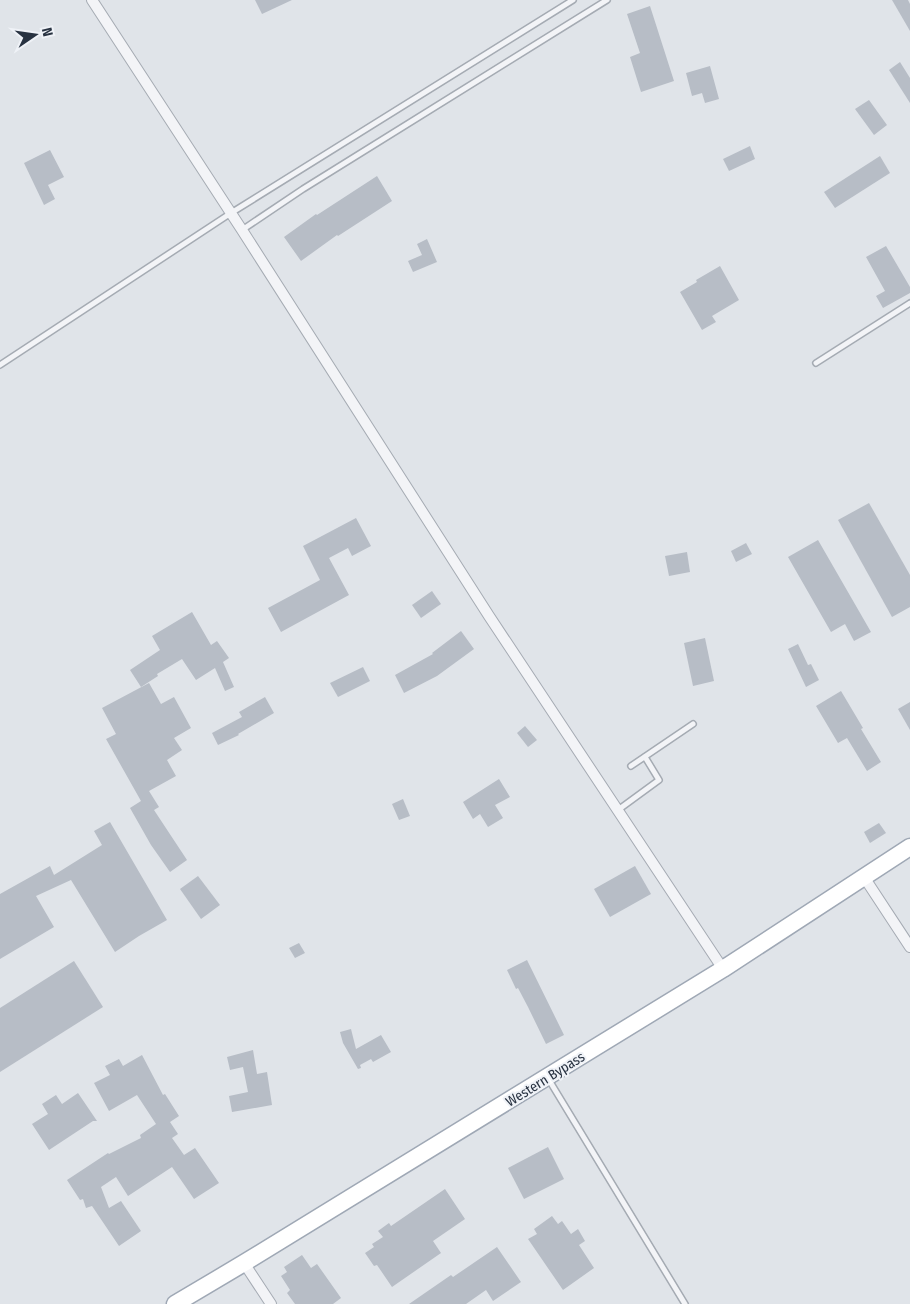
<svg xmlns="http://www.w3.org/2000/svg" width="910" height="1304" font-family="'Fira Sans Condensed',sans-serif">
  <rect width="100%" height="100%" fill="#e0e4e9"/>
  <!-- building -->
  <g fill="#b7bdc6">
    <path d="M255 0H292L262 14Z"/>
    <path d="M892 0H908L910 4V31Z"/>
    <path d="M650 6 674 81 641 92 630 57 640 53 627 14Z"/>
    <path d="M900 62 910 78V103L889 70Z"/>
    <path d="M710 66 719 99 705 103 702 93 692 96 686 73Z"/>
    <path d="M869 100 887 125 874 135 855 109Z"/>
    <path d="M750 146 755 159 729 171 723 159Z"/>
    <path d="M50 150 64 177 48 185 55 199 44 205 24 163Z"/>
    <path d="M880 156 890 173 835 208 824 192Z"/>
    <path d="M377 176 392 201 338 236 337 235 301 261 284 237 316 214 317 215Z"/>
    <path d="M427 239 437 262 413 272 408 261 422 255 417 244Z"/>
    <path d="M886 246 910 287V293L883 308 876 296 885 291 866 257Z"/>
    <path d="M720 266 739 300 712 316 716 322 702 330 680 292 697 282 696 280Z"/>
    <path d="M869 503 910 575V607L892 617 838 520Z"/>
    <path d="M356 518 371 546 352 556 348 548 329 558 349 595 281 632 268 608 320 580 303 546Z"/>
    <path d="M818 540 871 632 854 641 845 624 831 632 788 557Z"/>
    <path d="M746 543 752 554 736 562 731 551Z"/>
    <path d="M687 552 690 572 669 576 665 556Z"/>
    <path d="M432 591 441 604 421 618 412 605Z"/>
    <path d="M192 612 211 645 217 641 229 658 223 662 234 687 225 691 215 668 196 680 182 659 157 674 158 676 141 687 130 670 160 650 152 636Z"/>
    <path d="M461 631 474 649 437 676 404 693 395 675 433 654 432 653Z"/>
    <path d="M705 638 714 681 693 686 684 643Z"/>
    <path d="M798 644 808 665 811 664 819 680 806 687 788 649Z"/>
    <path d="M363 667 370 681 338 697 330 683Z"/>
    <path d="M149 683 161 704 174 697 191 728 174 738 182 750 167 760 176 776 149 791 159 807 154 810 187 860 170 872 151 845 130 808 141 801 106 739 116 734 102 708Z"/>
    <path d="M841 691 863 728 861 729 881 762 867 771 847 738 838 743 816 706Z"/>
    <path d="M265 697 274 713 238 734 239 735 218 745 212 733 242 717 239 712Z"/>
    <path d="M910 702V730L898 709Z"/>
    <path d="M525 726 537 740 528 747 517 733Z"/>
    <path d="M499 779 510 797 495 805 503 818 488 827 480 814 473 819 463 802Z"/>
    <path d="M403 799 410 816 399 820 392 804Z"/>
    <path d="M110 822 167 920 139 936 115 952 71 880 36 896 54 927 0 959V894L50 866 54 875 102 845 94 831Z"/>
    <path d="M879 823 886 833 870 843 864 832Z"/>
    <path d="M635 866 651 894 610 917 594 889Z"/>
    <path d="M198 876 220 905 201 919 180 889Z"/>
    <path d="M299 943 305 953 295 958 289 948Z"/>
    <path d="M527 960 564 1035 546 1044 528 1007 518 988 516 989 507 970Z"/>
    <path d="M74 961 103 1007 0 1072V1008Z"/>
    <path d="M351 1029 356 1049 381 1035 391 1052 373 1062 371 1059 360 1065 361 1068 358 1069 343 1043 340 1032Z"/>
    <path d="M253 1050 257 1074 267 1072 272 1105 232 1112 229 1096 248 1092 243 1067 230 1070 227 1057Z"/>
    <path d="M142 1055 163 1095 165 1094 179 1116 170 1122 178 1134 172 1138 184 1155 195 1148 219 1183 194 1199 172 1167 128 1196 116 1177 101 1187 109 1208 121 1201 141 1231 119 1246 92 1206 86 1208 83 1199 80 1200 67 1180 108 1153 109 1154 141 1138 140 1135 156 1124 137 1095 109 1111 94 1083 110 1075 105 1066 119 1059 123 1066Z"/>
    <path d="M78 1093 97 1121H93L49 1150 32 1124 48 1114 42 1104 56 1095 62 1104Z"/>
    <path d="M548 1147 564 1179 524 1199 508 1168Z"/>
    <path d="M445 1189 465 1219 433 1241 441 1253 392 1287 377 1265 374 1266 365 1253 374 1247 372 1244 383 1237 378 1231 389 1223 391 1226Z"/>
    <path d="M552 1216 558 1224 562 1221 571 1234 578 1229 585 1241 579 1245 594 1268 563 1290 528 1239 537 1234 534 1229Z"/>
    <path d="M497 1247 521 1282 493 1301 486 1290 466 1304H409L451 1275 453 1277Z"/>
    <path d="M302 1255 311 1268 317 1264 341 1298 333 1304H295L287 1293 290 1290 281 1276 287 1272 284 1267Z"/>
  </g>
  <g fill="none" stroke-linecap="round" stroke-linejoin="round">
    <defs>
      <g id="service">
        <path d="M242 230 303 189 607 0"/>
        <path d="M816 363 910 303"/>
        <path d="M0 365 231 213 573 0"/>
        <path d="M631 766 693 724"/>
        <path d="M618 810 659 780 645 757"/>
        <path d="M549 1080 685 1304"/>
      </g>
      <g id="minor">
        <path d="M92 0 242 230 489 616 723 969"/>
        <path d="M864 877 910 947"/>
        <path d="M244 1263 271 1304"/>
      </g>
      <path id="primary" d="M175 1304 244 1263 723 969 910 847"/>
    </defs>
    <!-- service casing -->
    <use href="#service" stroke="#a5abb3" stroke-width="8"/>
    <!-- minor casing -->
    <use href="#minor" stroke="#a5abb3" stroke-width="12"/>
    <!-- primary casing -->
    <use href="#primary" stroke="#9fa8b5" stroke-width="19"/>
    <!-- service -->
    <use href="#service" stroke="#f3f4f7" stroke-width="5"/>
    <!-- minor -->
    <use href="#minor" stroke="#f3f4f7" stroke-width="10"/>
    <!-- primary -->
    <use href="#primary" stroke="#fff" stroke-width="16"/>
  </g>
  <g text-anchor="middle" stroke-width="4" stroke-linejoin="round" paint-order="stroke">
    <!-- street labels -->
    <g font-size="14" fill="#283241" stroke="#eff2f7">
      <text transform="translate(545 1079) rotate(-32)" y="5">Western Bypass</text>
    </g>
  </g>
  <!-- north arrow -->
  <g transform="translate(35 35) rotate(77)" stroke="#eff2f7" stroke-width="4" paint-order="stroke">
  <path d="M0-4L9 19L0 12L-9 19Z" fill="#283241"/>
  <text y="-8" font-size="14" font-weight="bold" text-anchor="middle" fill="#283241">N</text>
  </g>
</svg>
